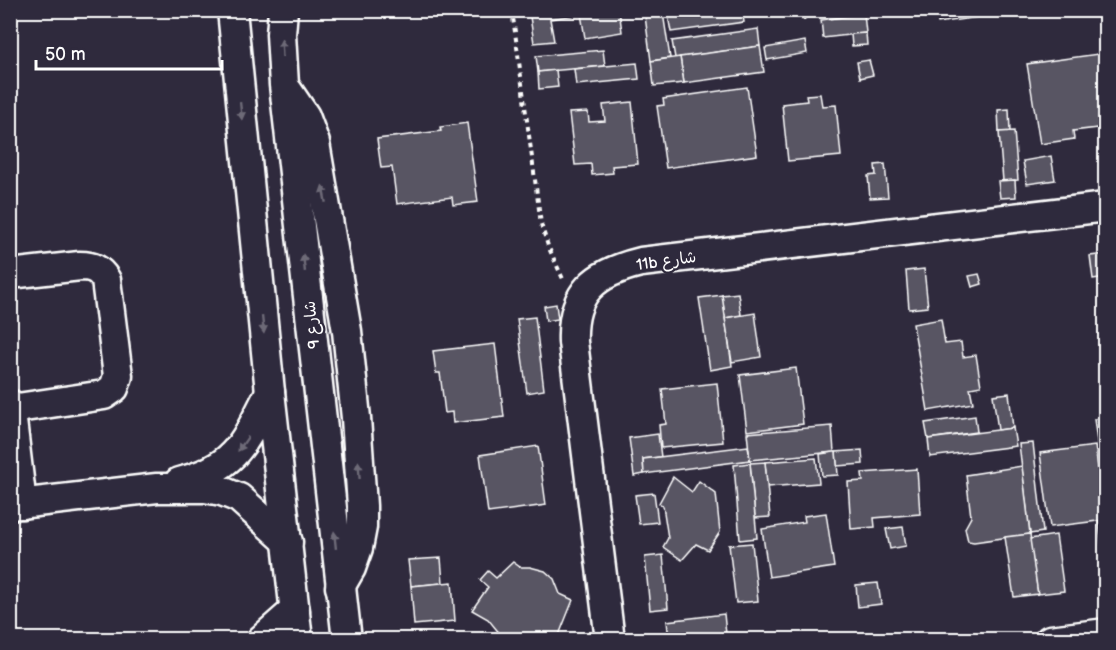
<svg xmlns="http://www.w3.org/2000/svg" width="1116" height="650" font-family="'Balsamiq Sans','Playpen Sans Arabic',sans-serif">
  <rect width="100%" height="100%" fill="#2f2a3d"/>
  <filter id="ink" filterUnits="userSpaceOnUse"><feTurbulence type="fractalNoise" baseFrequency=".0167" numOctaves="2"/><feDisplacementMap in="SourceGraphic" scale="12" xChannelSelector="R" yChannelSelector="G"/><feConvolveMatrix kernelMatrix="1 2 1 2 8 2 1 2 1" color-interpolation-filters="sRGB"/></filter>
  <g filter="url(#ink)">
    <!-- building -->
    <g fill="#595564" stroke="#fff" stroke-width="1.5">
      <path d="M529 10H619L622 32 585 38 581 14 550 19 554 41 534 43Z"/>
      <path d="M667 10H742L744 22 671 32Z"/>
      <path d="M790 10H811L804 20Z"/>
      <path d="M937 10H1006L1007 13 938 23Z"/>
      <path d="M663 13 670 58 651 61 645 16Z"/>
      <path d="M864 14 866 33 823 38 821 20Z"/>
      <path d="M758 29 760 46 675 58 672 41Z"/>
      <path d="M866 33 867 45 852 46 851 34Z"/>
      <path d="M805 41 807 53 767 60 765 48Z"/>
      <path d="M760 46 764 72 684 83 680 57Z"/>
      <path d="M603 50 605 66 538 72 536 56Z"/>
      <path d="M1105 53 1106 127 1073 131 1074 139 1040 144 1027 64Z"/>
      <path d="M680 57 684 83 654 86 651 61Z"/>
      <path d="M869 60 873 75 860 78 857 62Z"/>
      <path d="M637 63 639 79 576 85 574 69Z"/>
      <path d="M556 70 558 87 539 89 538 72Z"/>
      <path d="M747 87 757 155 666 168 657 106 664 105 663 99Z"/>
      <path d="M820 94 822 106 836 105 841 156 788 161 782 104 807 101 806 95Z"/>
      <path d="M632 102 638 164 612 166 613 173 592 175 591 164 575 165 569 113 588 112 589 122 605 121 603 105Z"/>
      <path d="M1009 109 1010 132H999L998 110Z"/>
      <path d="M467 123 478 202 453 205 452 197 397 204 392 167 381 168 377 139 441 131 440 127Z"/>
      <path d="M1014 131 1018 180 1003 181 999 132Z"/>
      <path d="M1051 156 1055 180 1027 184 1023 161Z"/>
      <path d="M885 164 888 197 870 198 868 176 876 175 875 165Z"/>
      <path d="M1015 180 1016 197 1000 198 998 181Z"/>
      <path d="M1106 254V277L1093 279 1090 256Z"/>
      <path d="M924 269 928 307 909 309 906 271Z"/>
      <path d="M979 274 982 284 972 287 969 276Z"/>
      <path d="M738 293 741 315 725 318 722 295Z"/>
      <path d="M722 295 732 366 710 370 699 298Z"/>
      <path d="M556 304 558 319 546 321 544 306Z"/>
      <path d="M755 313 761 357 732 362 725 318Z"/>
      <path d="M535 317 544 390 527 393 517 319Z"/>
      <path d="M941 319 945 344 961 342 963 357 976 355 981 386 970 388 973 403 928 411 913 324Z"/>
      <path d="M495 344 504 417 453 423 452 412 445 413 440 373H436L433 351Z"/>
      <path d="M796 368 803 424 747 431 740 375Z"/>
      <path d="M717 383 723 442 661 448 659 425 666 424 662 389Z"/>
      <path d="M1009 393 1013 428 998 430 993 395Z"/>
      <path d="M975 416 977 432 928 439 925 423Z"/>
      <path d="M1106 418V456L1099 457 1094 419Z"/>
      <path d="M832 426 834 452 750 460 747 433Z"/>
      <path d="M1013 428 1016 446 930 457 928 439Z"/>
      <path d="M658 434 661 457 643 459 644 474 634 476 629 438Z"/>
      <path d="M1033 443 1043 532 1030 534 1019 444Z"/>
      <path d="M538 446 546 505 488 513 480 455Z"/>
      <path d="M748 446 750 460 644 474 643 459Z"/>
      <path d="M1095 446 1105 520 1050 527 1040 453Z"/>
      <path d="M862 450 863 464 837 466 836 452Z"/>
      <path d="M834 452H836L838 475 822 476 820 454Z"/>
      <path d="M816 458 819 483 767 487 765 462Z"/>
      <path d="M765 462 770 517 755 518 750 463Z"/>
      <path d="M750 463 757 538 740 540 734 465Z"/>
      <path d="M1022 466 1030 534 974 542 968 541 965 528 971 517 966 475Z"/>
      <path d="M917 469 920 514 874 518 875 527 851 529 848 482 863 481 862 473Z"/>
      <path d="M673 477 692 492 699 481 716 494 720 532 708 550 696 544 682 560 663 547 668 538 663 506 659 503Z"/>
      <path d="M654 493 658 522 639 524 635 495Z"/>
      <path d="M826 513 834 567 769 577 762 529 805 522 804 516Z"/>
      <path d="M1106 521V547L1102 548 1099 522Z"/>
      <path d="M903 527 906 546 890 549 886 529Z"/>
      <path d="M1030 534 1038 594 1014 597 1005 537Z"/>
      <path d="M1056 535 1064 591 1038 594 1030 539Z"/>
      <path d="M752 543 758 601 736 603 729 545Z"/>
      <path d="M663 555 668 608 650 610 645 557Z"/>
      <path d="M441 558 443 583 411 586 408 560Z"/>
      <path d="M513 562 520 567H530L545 571 554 579 560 594 573 600 557 640H505L488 619 472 610 488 587 480 580 488 571 496 578Z"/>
      <path d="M452 582 455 621 414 625 411 586Z"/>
      <path d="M878 583 881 604 858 607 856 585Z"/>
      <path d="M724 614 726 634 669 640 667 621Z"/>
    </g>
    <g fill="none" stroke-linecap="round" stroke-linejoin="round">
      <defs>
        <g id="minor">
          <path d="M232 10 270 392 298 640"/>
          <path d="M283 10 281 34 284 85 347 640"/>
          <path d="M288 91 305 116 315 143 347 331 356 418 362 506V527L358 548 351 568 340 587"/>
          <path d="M10 274 80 266C93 266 99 269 106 280L118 376 114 388 104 395 11 409"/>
          <path d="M10 404 22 504"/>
          <path d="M179 482C237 468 245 441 270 392"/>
          <path d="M10 505 157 488H205L222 491 239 498 288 542"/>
          <path d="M261 640 295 610"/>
          <path d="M610 640 573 342C571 292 595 273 641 262L1106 207"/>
          <path d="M1050 640 1106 633"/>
        </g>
      </defs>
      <!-- minor casing -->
      <use href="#minor" stroke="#fff" stroke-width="33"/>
      <!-- path -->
      <g stroke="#fff" stroke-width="4" stroke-dasharray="4.5 4.5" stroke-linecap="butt">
        <path d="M512 10 541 224 548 246 563 279"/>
        <path d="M880 10 881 19"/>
      </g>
      <!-- minor -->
      <use href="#minor" stroke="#2f2a3d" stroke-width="28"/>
    </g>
    <!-- one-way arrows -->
    <defs><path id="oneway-solid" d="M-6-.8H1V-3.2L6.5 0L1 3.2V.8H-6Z" transform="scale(1.5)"/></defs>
    <g fill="#6d6a77">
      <use href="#oneway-solid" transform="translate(282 48) rotate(-93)"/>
      <use href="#oneway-solid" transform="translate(241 111) rotate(84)"/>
      <use href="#oneway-solid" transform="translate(324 194) rotate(-101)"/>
      <use href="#oneway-solid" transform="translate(304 263) rotate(-96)"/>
      <use href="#oneway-solid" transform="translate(263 325) rotate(84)"/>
      <use href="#oneway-solid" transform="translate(243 444) rotate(125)"/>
      <use href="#oneway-solid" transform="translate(359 470) rotate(-94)"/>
      <use href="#oneway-solid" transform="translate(335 540) rotate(-96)"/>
    </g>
  </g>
  <g text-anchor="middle" stroke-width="4.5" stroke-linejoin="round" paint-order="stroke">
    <!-- street labels -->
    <g font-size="16" fill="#fff" stroke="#2f2a3d">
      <text transform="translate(666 260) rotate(-8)" y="6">11b شارع</text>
      <text transform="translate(311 325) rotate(-96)" y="6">شارع 9</text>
    </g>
  </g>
  <!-- margin -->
  <rect width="1116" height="650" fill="none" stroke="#2f2a3d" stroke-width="36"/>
  <rect x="18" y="18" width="1080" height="614" fill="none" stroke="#fff" stroke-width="2" filter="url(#ink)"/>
  <!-- scale -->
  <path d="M36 60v9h186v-9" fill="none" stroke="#ffffff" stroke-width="3"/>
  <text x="45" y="60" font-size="18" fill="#ffffff" stroke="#2f2a3d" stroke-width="4.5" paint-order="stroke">50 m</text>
</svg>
